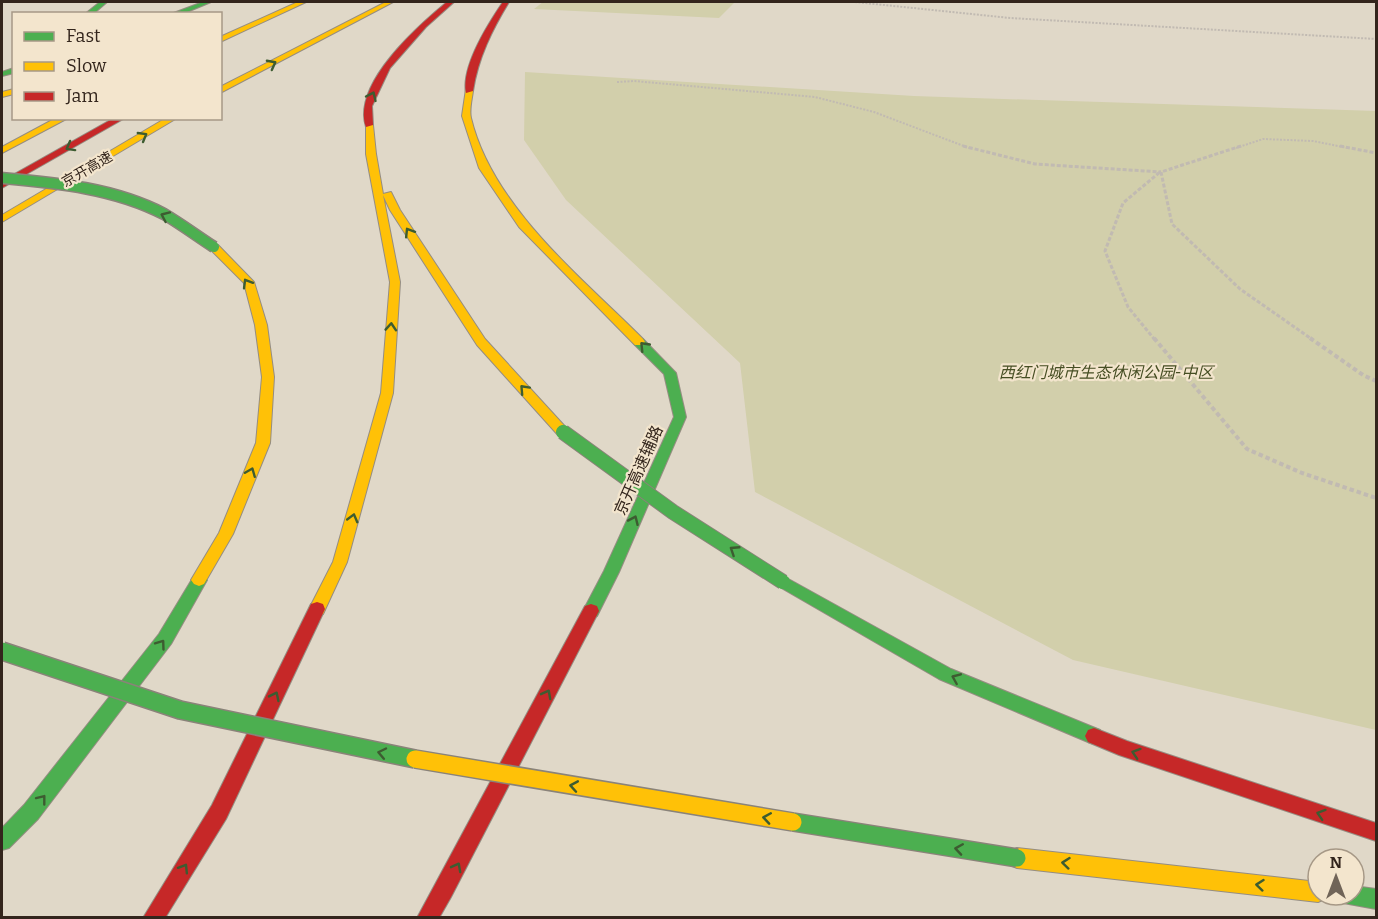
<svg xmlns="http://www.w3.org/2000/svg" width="1378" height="919" font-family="Bitter,'Noto Sans SC',serif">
  <rect width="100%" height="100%" fill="#e0d8c8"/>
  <!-- green -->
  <g fill="#d2cfab">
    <path d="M543 2H735L719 18 534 9Z"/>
    <path d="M525 72 914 96 1376 111V730L1073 660 755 492 740 363 566 200 524 140Z"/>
  </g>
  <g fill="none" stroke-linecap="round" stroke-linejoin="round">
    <defs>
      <g id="fast">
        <path d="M100 2H107L93 14H85Z"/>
        <path d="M203 2H211L182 14H171Z"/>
        <path d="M14 68V73L2 76V72Z"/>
        <path d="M639 338 643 339 676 373 686 417 619 572 597 616 591 618 585 616 583 611 604 571 674 417 664 374 635 345 633 342Z"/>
        <path d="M199 574 204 576 207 580 171 644 38 819 9 848 2 850V828L24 805 159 634 194 576Z"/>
        <path d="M783 576 951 669 1100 730 1103 736 1100 742 1094 744 1088 742 939 679 778 586 775 582 778 578Z"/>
        <path d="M1354 886 1376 889V909L1338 902 1335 895H1354Z"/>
      </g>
      <g id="slow">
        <path d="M298 2H306L220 42V37Z"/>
        <path d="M386 2H393L220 93V87Z"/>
        <path d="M14 89V94L2 97V92Z"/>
        <path d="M466 89 473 91C472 99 469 110 471 118 492 206 581 277 643 339L645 342 643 345H635L519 227 479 168 462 116Z"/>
        <path d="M56 118H68L2 153V147Z"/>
        <path d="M166 118H177L2 222V215Z"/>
        <path d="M366 123 373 125 376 154 383 194 391 192 400 210 485 339 570 432 563 437 558 435 477 345 390 210 383 195 400 282 393 393 347 562 323 614 317 616 311 614 309 609 333 562 381 393 390 282 366 154Z"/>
        <path d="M214 244 218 245 254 282 267 325 274 377 270 443 233 534 204 584 199 586 194 584 191 580 219 533 256 443 262 377 255 325 244 283 210 249V245Z"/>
        <path d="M1017 848 1318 882V895H1327L1325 899 1318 902 1017 868 1010 865 1007 858 1010 851Z"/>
      </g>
      <g id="jam">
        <path d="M447 2H454L426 27 390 68 372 106 373 125 366 127C352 84 418 26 447 2Z"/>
        <path d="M503 2H509C492 30 478 58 473 91L466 93C461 66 488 24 503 2Z"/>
        <path d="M114 118H125L2 188V181Z"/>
        <path d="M317 602 323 604 325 609 226 819 165 918H143L212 805 311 604Z"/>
        <path d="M591 604 597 606 599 611 451 897 439 918H417L585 606Z"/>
        <path d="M1094 728 1127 741 1376 823V841L1119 755 1088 742 1085 736 1088 730Z"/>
      </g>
    </defs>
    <!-- fast casing -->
    <use href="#fast" stroke="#958d82" stroke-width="2"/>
    <!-- slow casing -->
    <use href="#slow" stroke="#958d82" stroke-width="2"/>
    <!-- jam casing -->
    <use href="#jam" stroke="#958d82" stroke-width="2"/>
    <!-- path-far2 -->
    <g stroke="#c1bab2" stroke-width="2" stroke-dasharray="2 1.5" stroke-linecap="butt">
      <path d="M855 2 1010 18 1376 39"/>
      <path d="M617 82 634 81 815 97 874 112 969 148"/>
      <path d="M1236 148 1263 139 1313 141 1348 148"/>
    </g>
    <!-- path-far1 -->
    <g stroke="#c1bab2" stroke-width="3" stroke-dasharray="4 2" stroke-linecap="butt">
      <path d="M963 146 1035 164 1161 172"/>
      <path d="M1241 146 1161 172 1172 224 1240 289 1313 340"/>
      <path d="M1340 146 1376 153"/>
      <path d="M1155 340 1128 307 1105 251 1123 203 1160 172"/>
    </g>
    <!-- path -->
    <g stroke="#c1bab2" stroke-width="4" stroke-dasharray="4.5 3" stroke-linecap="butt">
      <path d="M1154 338 1247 449 1302 473 1376 498"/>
      <path d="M1310 338 1363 375 1376 381"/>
    </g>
    <!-- fast -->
    <use href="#fast" fill="#4caf50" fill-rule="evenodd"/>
    <!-- slow -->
    <use href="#slow" fill="#ffc107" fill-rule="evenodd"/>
    <!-- jam -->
    <use href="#jam" fill="#c62828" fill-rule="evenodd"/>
    <defs>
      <path id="fast-bridge-far2" d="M2 178C57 183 114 188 164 214 181 224 197 236 214 247"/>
      <path id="fast-bridge-far1" d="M563 432 673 512 783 582"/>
      <g id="fast-bridge">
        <path d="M2 651 180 710 415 759"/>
        <path d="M793 822 1017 858"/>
      </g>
      <path id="slow-bridge" d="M415 759 793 822"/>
    </defs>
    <!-- fast-bridge-far2 casing -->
    <use href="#fast-bridge-far2" stroke="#8a8379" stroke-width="13" stroke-linecap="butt"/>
    <!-- fast-bridge-far1 casing -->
    <use href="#fast-bridge-far1" stroke="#8a8379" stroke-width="16" stroke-linecap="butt"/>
    <!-- fast-bridge casing -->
    <use href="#fast-bridge" stroke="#8a8379" stroke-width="20" stroke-linecap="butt"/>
    <!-- slow-bridge casing -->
    <use href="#slow-bridge" stroke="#8a8379" stroke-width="20" stroke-linecap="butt"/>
    <!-- fast-bridge-far2 -->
    <use href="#fast-bridge-far2" stroke="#4caf50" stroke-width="10"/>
    <!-- fast-bridge-far1 -->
    <use href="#fast-bridge-far1" stroke="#4caf50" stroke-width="14"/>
    <!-- fast-bridge -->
    <use href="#fast-bridge" stroke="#4caf50" stroke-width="17"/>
    <!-- slow-bridge -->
    <use href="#slow-bridge" stroke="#ffc107" stroke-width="17"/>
  </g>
  <!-- one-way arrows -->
  <defs><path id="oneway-chevron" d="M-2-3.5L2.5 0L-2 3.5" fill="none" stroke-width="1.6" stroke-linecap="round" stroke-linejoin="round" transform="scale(1.5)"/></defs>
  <g stroke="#3d5c31">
    <use href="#oneway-chevron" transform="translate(272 64) rotate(-28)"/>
    <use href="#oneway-chevron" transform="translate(372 96) rotate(-65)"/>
    <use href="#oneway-chevron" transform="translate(143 136) rotate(-30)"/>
    <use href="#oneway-chevron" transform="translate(70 147) rotate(151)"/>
    <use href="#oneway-chevron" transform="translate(165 216) rotate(-156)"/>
    <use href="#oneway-chevron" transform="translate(409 232) rotate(-122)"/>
    <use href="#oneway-chevron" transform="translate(247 283) rotate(-121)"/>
    <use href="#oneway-chevron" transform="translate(391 327) rotate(-86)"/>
    <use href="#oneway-chevron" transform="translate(644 346) rotate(-134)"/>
    <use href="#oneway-chevron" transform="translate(524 389) rotate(-133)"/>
    <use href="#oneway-chevron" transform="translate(251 472) rotate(-68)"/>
    <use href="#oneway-chevron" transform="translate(353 518) rotate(-75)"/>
    <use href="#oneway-chevron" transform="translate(634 520) rotate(-66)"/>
    <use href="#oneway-chevron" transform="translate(734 550) rotate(-147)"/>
    <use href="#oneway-chevron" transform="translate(161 644) rotate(-54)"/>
    <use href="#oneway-chevron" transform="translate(956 678) rotate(-157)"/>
    <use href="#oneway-chevron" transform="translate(547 694) rotate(-62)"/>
    <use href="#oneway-chevron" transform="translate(275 696) rotate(-64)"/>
    <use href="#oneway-chevron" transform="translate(382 753) rotate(-168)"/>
    <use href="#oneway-chevron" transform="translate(1136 753) rotate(-162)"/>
    <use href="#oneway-chevron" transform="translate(574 786) rotate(-170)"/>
    <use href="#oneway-chevron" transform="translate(42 799) rotate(-52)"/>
    <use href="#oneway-chevron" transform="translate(1321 814) rotate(-162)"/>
    <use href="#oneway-chevron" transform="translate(767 818) rotate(-171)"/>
    <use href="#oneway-chevron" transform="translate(959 849) rotate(-171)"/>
    <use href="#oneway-chevron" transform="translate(1066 863) rotate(-174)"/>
    <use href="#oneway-chevron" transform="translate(457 867) rotate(-62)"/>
    <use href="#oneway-chevron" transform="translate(184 868) rotate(-58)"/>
    <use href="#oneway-chevron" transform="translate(1260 885) rotate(-174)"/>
  </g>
  <g text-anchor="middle" stroke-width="4.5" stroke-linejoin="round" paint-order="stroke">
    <!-- far-street labels -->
    <g font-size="14" fill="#33251c" stroke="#f3e5cd">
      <text transform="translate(87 169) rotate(-30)" y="5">京开高速</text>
    </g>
    <!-- park labels -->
    <g font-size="16" font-style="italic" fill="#464e23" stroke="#f3e5cd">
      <text x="1106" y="378">西红门城市生态休闲公园-中区</text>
    </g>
    <!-- street labels -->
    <g font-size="16" fill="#33251c" stroke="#f3e5cd">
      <text transform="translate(638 470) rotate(-66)" y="6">京开高速辅路</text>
    </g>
  </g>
  <!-- border -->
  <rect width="1378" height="919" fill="none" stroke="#33251c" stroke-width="6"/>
  <!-- legend -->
  <rect x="12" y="12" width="210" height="108" fill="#f3e5cd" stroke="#a69886" stroke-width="1.5"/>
  <rect x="24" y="32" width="30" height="9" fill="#4caf50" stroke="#a69886" stroke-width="1.5"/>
  <text x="66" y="42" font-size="18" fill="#33251c">Fast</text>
  <rect x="24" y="62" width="30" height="9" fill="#ffc107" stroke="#a69886" stroke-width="1.5"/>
  <text x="66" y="72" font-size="18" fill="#33251c">Slow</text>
  <rect x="24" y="92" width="30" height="9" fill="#c62828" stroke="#a69886" stroke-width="1.5"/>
  <text x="66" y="102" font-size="18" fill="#33251c">Jam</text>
  <!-- north arrow -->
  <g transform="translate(1336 877)"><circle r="28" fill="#f3e5cd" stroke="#a69886" stroke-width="1.5"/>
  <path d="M0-4.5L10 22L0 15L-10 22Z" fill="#706458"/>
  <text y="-9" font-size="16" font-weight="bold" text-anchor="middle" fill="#33251c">N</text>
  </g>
</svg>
